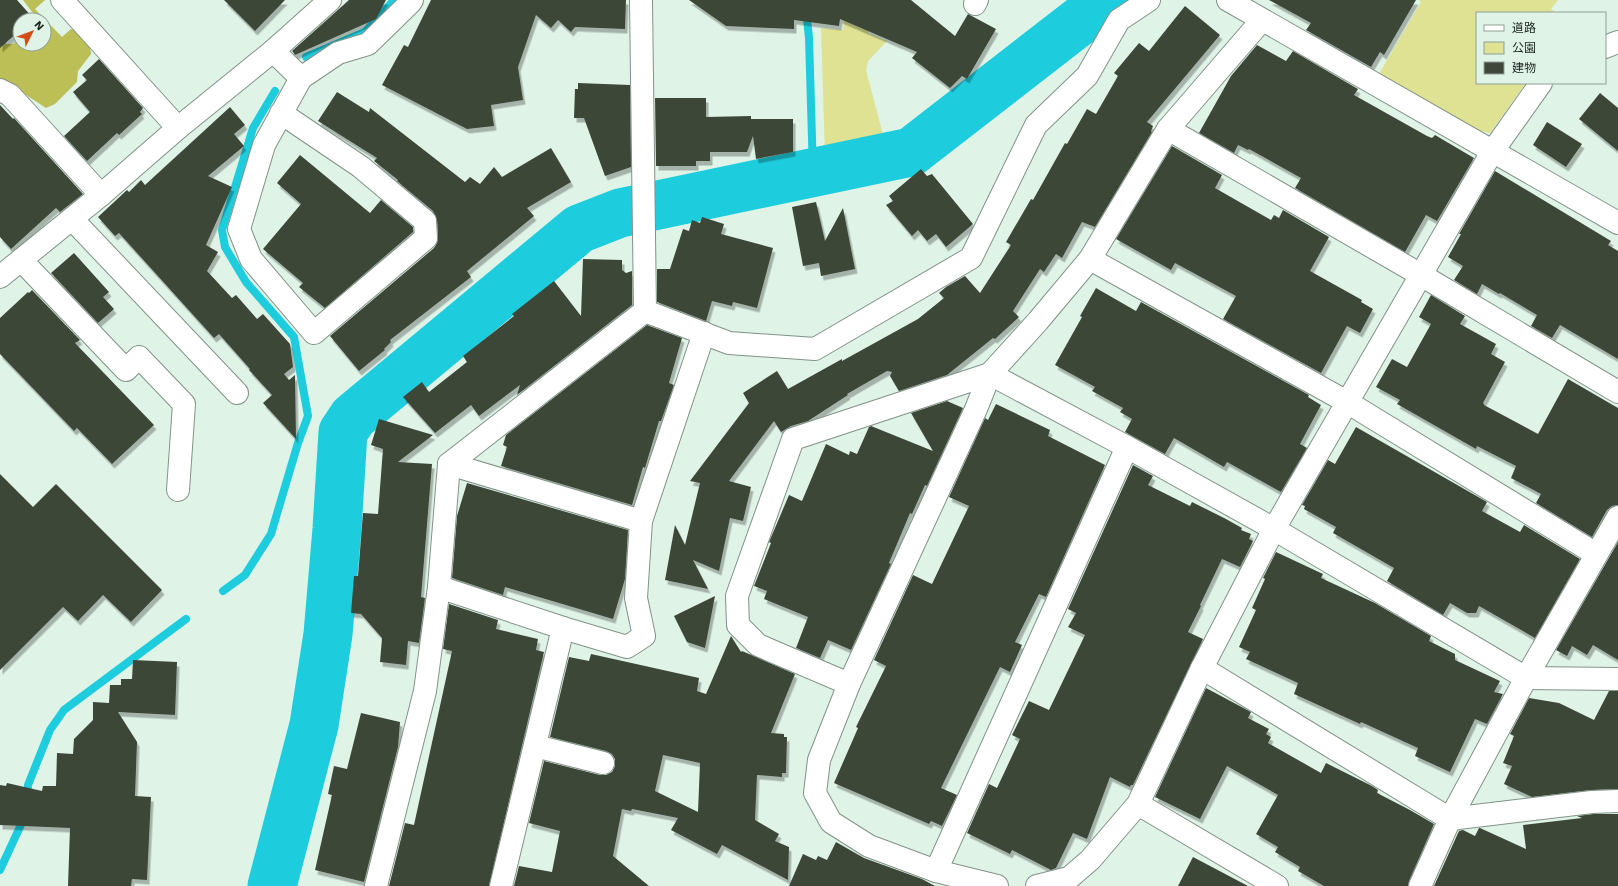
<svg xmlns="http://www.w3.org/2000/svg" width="1618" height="886" viewBox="0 0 1618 886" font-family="'Work Sans','Noto Sans JP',sans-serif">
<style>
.green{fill:#dee292}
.forest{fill:#bcbf55}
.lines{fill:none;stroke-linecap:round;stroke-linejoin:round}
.stream{stroke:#1dcdde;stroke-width:8}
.river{stroke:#1dcdde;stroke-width:49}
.building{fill:#3e4739;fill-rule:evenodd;filter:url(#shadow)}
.minor-casing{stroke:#819387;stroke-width:24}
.minor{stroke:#fff;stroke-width:22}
</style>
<defs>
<filter id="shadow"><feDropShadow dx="2.5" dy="4.5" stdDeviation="0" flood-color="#0004"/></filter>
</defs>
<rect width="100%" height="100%" fill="#dff3e7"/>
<!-- green -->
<g class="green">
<path d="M1419 0H1558L1551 9 1556 13H1477V83H1526L1490 133 1477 130 1379 74 1421 2Z"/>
<path d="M846 4 874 17 868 33 887 41 868 61 866 70 886 146 837 159 825 155 821 28 843 30Z"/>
</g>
<!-- forest -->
<path class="forest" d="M23 0H45L35 9 62 37 71 29 75 30 90 47 91 54 78 71 77 82 55 104 46 108 0 78V37L7 44H13L20 37V44H44V20H36V17Z"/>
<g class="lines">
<!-- stream -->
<g class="stream">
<path d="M805 0 809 38 813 172"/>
<path d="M306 57 365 32 394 0"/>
<path d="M223 591 245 575 271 534 298 443 308 416 294 337 246 282 225 247 222 230 253 128 275 91"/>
<path d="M27 797 28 785 50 730 64 710 186 619"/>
<path d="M0 870 25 816"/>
</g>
<!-- river -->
<path class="river" d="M272 886 314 725 328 634 337 529 343 432 353 417 579 229 620 213 911 152 1107 0"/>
</g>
<!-- building -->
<g class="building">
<path d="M0 0H17L33 18 31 20H20V30L0 48Z"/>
<path d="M224 0H285L255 31Z"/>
<path d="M349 0H386L376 19 295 55 293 52 292 51Z"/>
<path d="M431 0H626L625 29 575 27 571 32 558 20 551 28 536 15 518 67 523 100 491 105 494 126 467 129 382 85 404 45 408 47Z"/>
<path d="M689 0H911L955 36 968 14 996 29 967 79 962 76 950 88 912 58 917 52 840 19 839 26 794 20V29L726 26Z"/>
<path d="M1269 0H1416L1384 55 1380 52 1371 67 1306 30 1311 23Z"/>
<path d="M1185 6 1220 35 1147 122 1153 126 1151 131 1152 132 1095 227 1082 222 1062 258 1056 254 1044 272 1040 269 1013 311 1019 317 995 339 993 338 947 375 899 391 890 376 892 372 887 371 847 394 848 395 808 421 791 426 781 432 774 421 729 481 751 487 743 521 730 518 719 571 693 560 708 589 665 580 675 525 685 545 700 483 690 481 749 403 743 393 777 371 788 389 842 359V361L918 319 944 298 939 293 946 287 965 276 980 293 1011 245 1006 242 1031 199 1033 200 1065 143 1067 144 1087 109 1096 114 1118 76 1114 73 1139 43 1149 51Z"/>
<path d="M1257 45 1286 61 1293 51 1358 89 1354 95 1427 136 1432 138 1435 135 1474 158 1437 221 1426 215 1405 252 1295 188 1301 178 1249 149 1248 150 1238 145 1234 153 1199 133 1231 76Z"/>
<path d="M99 59 143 108 140 112 142 114 119 135 117 133 87 161 64 136 90 112 73 92 87 80 82 75Z"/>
<path d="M578 83 630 85 631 167 605 176 584 118H574L575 89H578Z"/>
<path d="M337 92 369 112 370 108 465 182 470 177 480 184 494 167 502 177 551 148 571 182 527 208 534 216 467 271 471 277 390 340 391 342 384 349 385 350 359 371 330 336 434 248 437 243 438 238 437 220 433 211 397 181 398 180 374 161 377 158 318 121Z"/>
<path d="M1600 93 1618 108V151L1579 119Z"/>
<path d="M655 98H706V117L751 116V119H793V152L756 159 753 136 747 152H710V161H696V166H656Z"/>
<path d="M0 105 13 119 14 118 83 194 60 212 56 208 11 249 0 237Z"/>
<path d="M230 107 245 125 234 134 244 146 208 176 232 187 206 245 218 252 207 271 232 298 236 295 257 319 263 314 290 344 293 367 284 374 289 380 295 375 296 439 263 403 272 395 249 370 250 369 219 334 214 338 119 233 115 236 98 217 127 190 129 192 141 180 145 185Z"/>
<path d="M1547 122 1582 144 1566 167 1533 145Z"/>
<path d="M1172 146 1222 175 1215 188 1271 220 1274 215 1279 218 1283 210 1329 237 1310 271 1362 300 1361 302 1373 309 1360 333 1347 326 1321 373 1223 319 1236 296 1175 263 1171 270 1116 239Z"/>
<path d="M300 155 370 213 381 200 413 227V232L325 308 299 287 303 283 263 249 301 204 277 183Z"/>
<path d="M921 169 927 176 932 174 973 224 946 247 936 234 927 241 918 230 912 236 886 205 893 201 889 196Z"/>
<path d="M1495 171 1611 241 1608 245 1618 251V359L1560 325 1552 338 1531 326 1537 315 1500 293 1499 294 1482 284 1477 294 1454 280 1463 266 1448 257 1461 234H1459Z"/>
<path d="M816 202 825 241 843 208 855 269 821 276 819 263 803 266 792 207Z"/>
<path d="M702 217 724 224 721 234 773 248 757 308 733 302 732 306 712 301 706 321 657 302V269H670L683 229 689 231 692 220 700 223Z"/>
<path d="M74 253 109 292 103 297 114 309 98 323 51 273Z"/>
<path d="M583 259 622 260V270L626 273 632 271V305L517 395 520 385 479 416 471 405 435 433 403 397 422 382 429 392 467 362 463 356 514 316 512 314 554 281 581 316Z"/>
<path d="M1096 288 1136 311 1141 302 1309 395 1308 397 1321 405 1300 444 1307 448 1281 492 1227 462 1224 467 1174 438 1165 454 1125 432 1132 419 1120 412 1123 408 1092 391 1095 387 1055 365 1082 317 1080 316Z"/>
<path d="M32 290 80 340 75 343 154 425 112 464 77 428 74 431 0 354V318L28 292 29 293Z"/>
<path d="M1431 295 1465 316 1460 324 1496 344 1491 354 1505 362 1483 403 1484 404V405L1538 434 1568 379 1618 408V505L1612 506 1607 510 1592 537 1536 503 1541 494 1511 478 1516 466 1477 446 1476 449 1397 404 1400 400 1376 387 1392 359 1407 367 1431 324 1419 317Z"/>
<path d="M647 325 682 338 669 383 674 385 661 421H659L645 468 643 467 632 505 501 466 507 447 503 445 506 435Z"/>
<path d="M947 401 963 408 927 486 925 485 912 514 910 513 889 563 891 564 851 650 828 640 820 658 796 648 808 617 764 599 767 591 754 586 771 543 769 542 775 528 789 495 802 501 826 444 849 455 850 451 857 454 869 427 871 426 933 451 911 413Z"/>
<path d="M996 404 1050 430 1048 436 1105 465 1046 597 1039 594 1015 642 1022 645 1010 672 1000 667 941 788 957 795 942 826 931 821 929 824 834 783 858 728 856 727 886 666 874 660 913 575 932 584 969 506 949 497 985 418 988 420Z"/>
<path d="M379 419 433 435 398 462 432 464 421 597 425 598 419 643 408 641 406 665 380 662 382 638 361 614 351 613 354 576H358L363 513 378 514 383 449 371 445Z"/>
<path d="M1356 427 1487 502 1482 511 1520 532 1524 525 1580 559 1535 638 1479 606 1476 613H1467L1450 603 1443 615 1387 581 1394 568 1333 533 1336 527 1304 509 1305 506 1302 505 1328 460 1335 464Z"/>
<path d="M1133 465 1153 476 1148 485 1190 506 1192 502 1226 519 1242 528 1241 530 1251 534 1249 539 1253 541 1240 567 1222 559 1200 605 1201 606 1188 632 1203 639 1133 785H1131L1130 787 1110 777 1087 839 1073 833 1056 868 1051 870 1012 850 1010 854 967 833 989 784 997 788 1020 739 1012 735 1029 701 1049 710 1085 635 1068 627 1076 613 1068 609Z"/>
<path d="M0 474 33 507 56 484 162 590 131 622 103 595 78 621 63 607 0 670Z"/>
<path d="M467 483 628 530 625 579 613 619 505 587 503 595 452 578 457 516Z"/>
<path d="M1618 542V660L1593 645 1587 655 1572 646 1567 656 1556 650Z"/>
<path d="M1276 552 1323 574 1321 578 1375 603 1431 636 1429 641 1455 654V660L1500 681 1494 692 1503 694 1487 724 1475 719 1450 772 1415 756 1418 748 1361 722 1360 724 1294 694 1298 683 1246 659 1250 652 1239 647 1256 610 1252 608 1265 579 1263 578Z"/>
<path d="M715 596 705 648 687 642 674 616Z"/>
<path d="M449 604 498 620 496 629 538 639 536 650 544 652 489 886H389L405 823 414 825 452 651 443 649Z"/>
<path d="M731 636 741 652 742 651 749 654 795 674 771 733 784 734V737H787L786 773H782V777L757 775 755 820 779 834 775 841 789 847 788 880 722 845 717 854 671 830 678 818 632 809 631 811 622 809 613 856 649 886H514L519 866 552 872 560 831 529 823 544 761 600 775H606L612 772 615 766V759L612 754 606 751 550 737 569 657 589 661 591 654 699 678 697 691 706 694ZM663 755 700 763 698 812 655 791Z"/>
<path d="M133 660 177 662 175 715 118 712 137 742 135 796 151 797 147 880 132 879 131 886H68L70 828 0 825V785L6 786 7 783 42 791 43 786H56L57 753 73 754 74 739 93 720V702L109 703 110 685H121V679H132Z"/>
<path d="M1206 688 1251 712 1248 718 1269 729 1266 734 1271 737 1268 743 1321 773 1326 763 1372 786 1378 790 1377 793 1410 810 1434 824 1409 881 1408 886H1324L1298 871 1300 867 1275 852 1278 847 1256 834 1278 795 1227 766 1200 819 1155 797Z"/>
<path d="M1609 691H1618V789L1591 790 1532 797 1504 784 1512 766 1503 763 1514 736 1510 734 1529 698 1559 703 1594 720Z"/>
<path d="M361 713 400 722 398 747 364 882 315 870 332 795 328 794 334 766 347 769Z"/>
<path d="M1593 814H1618V886H1434L1459 831 1463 830 1475 836 1479 828H1480L1526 849 1523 825 1582 818 1577 816Z"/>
<path d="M836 842 864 858 922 879 935 886H789L803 854 816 860 818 856 827 860Z"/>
<path d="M1193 857 1248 886H1178Z"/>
</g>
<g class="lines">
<!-- minor casing -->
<g class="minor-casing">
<g id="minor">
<path d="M62 0 178 128"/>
<path d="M1228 0 1618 223"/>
<path d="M975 4 977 0"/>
<path d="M1605 47 1618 42"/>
<path d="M273 51 301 78"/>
<path d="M0 90 10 95 101 195"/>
<path d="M281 113 361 167 425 221 426 238 314 333 251 259 239 229 264 145 301 78 338 53 368 44 410 3 412 0"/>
<path d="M1168 129 1421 275 1618 392"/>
<path d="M72 219 237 393"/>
<path d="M1090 259 1347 402 1596 554"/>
<path d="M21 260 126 370 139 357 184 404 178 490"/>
<path d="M0 277 101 195 178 128 273 51 330 0"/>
<path d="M645 311 729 343 815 349 971 258 1036 125 1087 76 1119 20 1149 0"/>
<path d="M449 464 641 521"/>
<path d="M439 587 563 628 627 647 644 636 636 598 641 521 704 333"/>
<path d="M1202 668 1450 819 1592 802 1618 801"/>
<path d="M849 684 758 645 738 625 737 596 793 439 990 374 1127 447 1274 529 1526 678 1618 679"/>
<path d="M535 746 603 763"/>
<path d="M1138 804 1277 886"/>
<path d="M936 871 1127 447"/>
<path d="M376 886 425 691 439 587 449 464 645 311 641 0"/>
<path d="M501 886 563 628"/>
<path d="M997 886 936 871 869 846 831 822 815 793 819 760 849 684 976 409 990 374 1038 321 1090 259 1168 129 1262 20"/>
<path d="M1037 886 1069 878 1090 860 1138 804 1202 668 1274 529 1492 152 1541 83"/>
<path d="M1420 886 1450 819 1526 678 1618 517"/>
</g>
</g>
<!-- minor -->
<use href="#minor" class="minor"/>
</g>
<!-- legend -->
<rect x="1476" y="12" width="130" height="72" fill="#dff3e7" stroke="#91a097"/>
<rect x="1484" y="25" width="20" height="6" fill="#ffffff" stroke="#91a097"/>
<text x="1512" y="32" font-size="12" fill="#1d2420">道路</text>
<rect x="1484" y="42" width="20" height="12" fill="#dee292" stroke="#91a097"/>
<text x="1512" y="52" font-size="12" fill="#1d2420">公園</text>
<rect x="1484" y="62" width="20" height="12" fill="#3e4739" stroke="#91a097"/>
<text x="1512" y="72" font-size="12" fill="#1d2420">建物</text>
<!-- north arrow -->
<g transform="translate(32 32) rotate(48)"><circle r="19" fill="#dff3e7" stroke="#91a097"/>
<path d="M0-3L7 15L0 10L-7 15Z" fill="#d34c17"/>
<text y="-6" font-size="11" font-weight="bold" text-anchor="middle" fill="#1d2420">N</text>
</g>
</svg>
